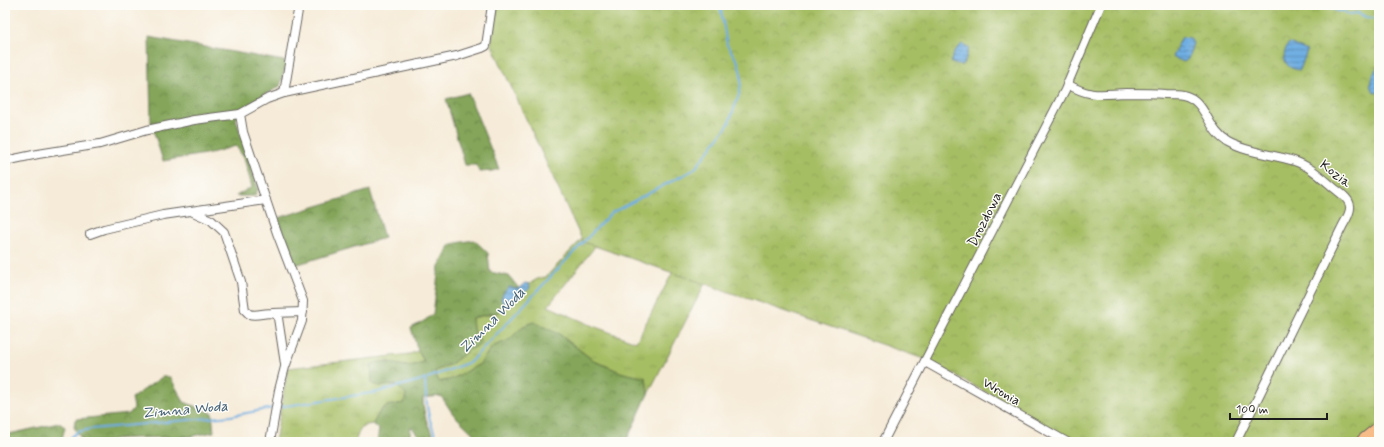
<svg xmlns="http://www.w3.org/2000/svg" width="1384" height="447" viewBox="0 0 1384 447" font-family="Mynerve,sans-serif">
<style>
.grass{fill:url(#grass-tufts);stroke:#616d40}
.forest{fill:url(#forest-crowns);stroke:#50603b}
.park{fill:url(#park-crowns);stroke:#616d40}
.water{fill:url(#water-rules);stroke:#46657f}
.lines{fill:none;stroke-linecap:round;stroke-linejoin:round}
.stream{stroke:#6faee2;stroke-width:2}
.minor-casing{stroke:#68645e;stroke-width:10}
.motorway-casing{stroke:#68645e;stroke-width:16}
.minor{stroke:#fff;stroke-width:8}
.motorway{stroke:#f7bd88;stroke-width:14}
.labels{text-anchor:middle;stroke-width:3;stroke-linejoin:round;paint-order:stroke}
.street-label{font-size:14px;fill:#1c1c1c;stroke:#fdfcf7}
.water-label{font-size:15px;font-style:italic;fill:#415e75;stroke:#fdfcf7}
</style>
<defs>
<pattern id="grass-tufts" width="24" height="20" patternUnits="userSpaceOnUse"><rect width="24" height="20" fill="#a6be64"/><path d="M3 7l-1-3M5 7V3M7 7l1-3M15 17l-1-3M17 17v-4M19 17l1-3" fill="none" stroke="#8ea356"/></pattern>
<pattern id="forest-crowns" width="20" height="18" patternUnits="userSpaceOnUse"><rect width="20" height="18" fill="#84a55a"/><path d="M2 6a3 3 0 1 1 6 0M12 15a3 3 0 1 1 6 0" fill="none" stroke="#6b864a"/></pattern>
<pattern id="park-crowns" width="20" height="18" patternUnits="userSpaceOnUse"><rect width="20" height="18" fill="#a6be64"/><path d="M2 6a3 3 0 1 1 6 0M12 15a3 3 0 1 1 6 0" fill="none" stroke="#8ea356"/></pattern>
<pattern id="water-rules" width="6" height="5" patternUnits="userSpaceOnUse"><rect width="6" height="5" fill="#6faee2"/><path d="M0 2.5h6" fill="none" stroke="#5a8db6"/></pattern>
</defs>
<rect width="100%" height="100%" fill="#fdfcf7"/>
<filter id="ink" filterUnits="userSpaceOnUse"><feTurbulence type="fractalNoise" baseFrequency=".025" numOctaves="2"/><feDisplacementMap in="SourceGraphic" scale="8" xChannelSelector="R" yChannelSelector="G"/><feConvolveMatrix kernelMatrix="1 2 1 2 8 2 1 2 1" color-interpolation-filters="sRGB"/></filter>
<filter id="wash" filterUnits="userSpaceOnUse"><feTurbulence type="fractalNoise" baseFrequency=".012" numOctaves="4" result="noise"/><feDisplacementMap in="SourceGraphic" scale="16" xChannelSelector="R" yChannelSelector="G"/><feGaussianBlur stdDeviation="0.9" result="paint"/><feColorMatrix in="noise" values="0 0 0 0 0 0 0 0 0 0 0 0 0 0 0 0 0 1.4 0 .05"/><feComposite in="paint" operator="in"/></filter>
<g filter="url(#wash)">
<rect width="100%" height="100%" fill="#f6ebd8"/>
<!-- grass -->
<g class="grass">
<path d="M611 208 616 220 548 306 593 326 636 342 686 247 711 272 648 394 646 378 623 373 594 361 559 334 523 326 509 340 492 347 480 364 452 379 438 382 435 371 451 364 469 350 480 344V341L473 330 472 318C480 316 497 314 502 310 514 301 530 277 546 277Z"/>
<path d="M418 351 424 361 412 366 398 365 387 361 372 365V371L381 386 396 385 406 395 404 403C383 407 383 404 373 424L366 425 360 429 355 442H275L288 368 410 354Z"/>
</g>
<!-- forest -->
<g class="forest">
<path d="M149 37 284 61 286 65 280 86 242 109 236 119 258 189 255 196H236L252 187 244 158 236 146 211 153 163 161 151 123Z"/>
<path d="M468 93 499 169 492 171 480 172 476 165H465L446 99Z"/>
<path d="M370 190 384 238 292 266 278 218Z"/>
<path d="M474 240 488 253 490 272 509 276 521 291 501 311 472 318 473 330 480 341 481 344 469 350 451 364 435 371 438 382 452 379 480 364 492 347 509 340 523 326 534 322 559 334 594 361 623 373 646 378 648 394 626 442H482L453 414 441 396 423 398C423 414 428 428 437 442H423L411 426 409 442H377L379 429 373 424C383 404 383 407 404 403L406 395 396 385 381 386 372 384 371 365C385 356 398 368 412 366 416 365 420 363 424 361L418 351 411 328 424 321 433 314 439 267 451 244Z"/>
<path d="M162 377H170L184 402 212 413 214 432 187 437 135 438 114 439 106 442H86L81 439 74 427 75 420 77 419 129 414 134 408 132 398Z"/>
<path d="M59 423 65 427 62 439 59 442H5V433L9 434Z"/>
</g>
<!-- park -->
<path class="park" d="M498 5H1379V442H1074L930 361 583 242 491 43Z"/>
<!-- water -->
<g class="water">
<path d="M1182 37 1190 38 1193 43 1188 59 1184 62 1172 57Z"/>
<path d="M1289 43 1307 51 1300 70C1284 69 1280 56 1289 43Z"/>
<path d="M962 44 966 46 969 48 965 61 961 66 952 63 951 60 956 50Z"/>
<path d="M1379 65V93C1363 91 1373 72 1379 65Z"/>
<path d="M525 283 529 284 530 288 528 290 506 304 503 303 501 299C503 293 505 291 509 287L518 289Z"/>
</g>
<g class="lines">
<!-- stream -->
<g class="stream">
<path d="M1323 5 1332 8 1337 11H1343L1350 15 1358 13 1366 17 1379 19"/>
<path d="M425 379C426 403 427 420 439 442"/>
<path d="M278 407 378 392 425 379 470 362 611 213 693 170 697 166 728 125 739 95 741 83V74L738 62 727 45 720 5"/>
<path d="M66 442 77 432 91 429 231 416 273 408"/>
</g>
</g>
</g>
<g filter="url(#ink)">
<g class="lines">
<!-- minor casing -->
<g class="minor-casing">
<g id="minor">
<path d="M1067 84C1092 98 1100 94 1126 93 1139 93 1152 93 1165 94 1171 94 1178 94 1183 95 1207 100 1207 131 1228 142 1248 153 1272 154 1294 161 1310 166 1322 178 1334 188 1340 193 1349 198 1350 206 1351 212 1346 220 1343 225L1236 442"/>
<path d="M284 93 299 5"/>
<path d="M5 161 38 154 100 144 147 130 194 120 240 114"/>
<path d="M193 212 211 220 224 232 241 282 245 310 249 314C259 317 267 310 277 315L278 318 285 364"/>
<path d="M90 234 104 229 163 215 266 200"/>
<path d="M273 313 303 312"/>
<path d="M925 362 1067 442"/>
<path d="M270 442 279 390 285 367 302 321 303 301 277 233 243 132 240 114 267 99 284 93 457 56 482 48 486 46 492 5"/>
<path d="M883 442 1065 90 1101 5"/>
</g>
</g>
<!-- motorway casing -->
<g class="motorway-casing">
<path id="motorway" d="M1363 442 1379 429"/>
</g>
<!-- minor -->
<use href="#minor" class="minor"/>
<!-- motorway -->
<use href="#motorway" class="motorway"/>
</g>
</g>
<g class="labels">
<!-- street labels -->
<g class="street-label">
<text transform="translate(1336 173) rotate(38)" y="5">Kozia</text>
<text transform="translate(984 219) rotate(-63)" y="5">Drozdowa</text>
<text transform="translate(1002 391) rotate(30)" y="5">Wronia</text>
</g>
<!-- water labels -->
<g class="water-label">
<text transform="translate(492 320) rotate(-45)" y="5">Zimna Woda</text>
<text transform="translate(185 409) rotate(-5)" y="5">Zimna Woda</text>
</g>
</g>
<!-- margin -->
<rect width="1384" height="447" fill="none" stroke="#fdfcf7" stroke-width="20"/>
<!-- scale -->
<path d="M1230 413v6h97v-6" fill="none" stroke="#1c1c1c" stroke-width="2"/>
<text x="1236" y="413" font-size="12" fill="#1c1c1c" stroke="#fdfcf7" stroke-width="3" paint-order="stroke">100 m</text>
</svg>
